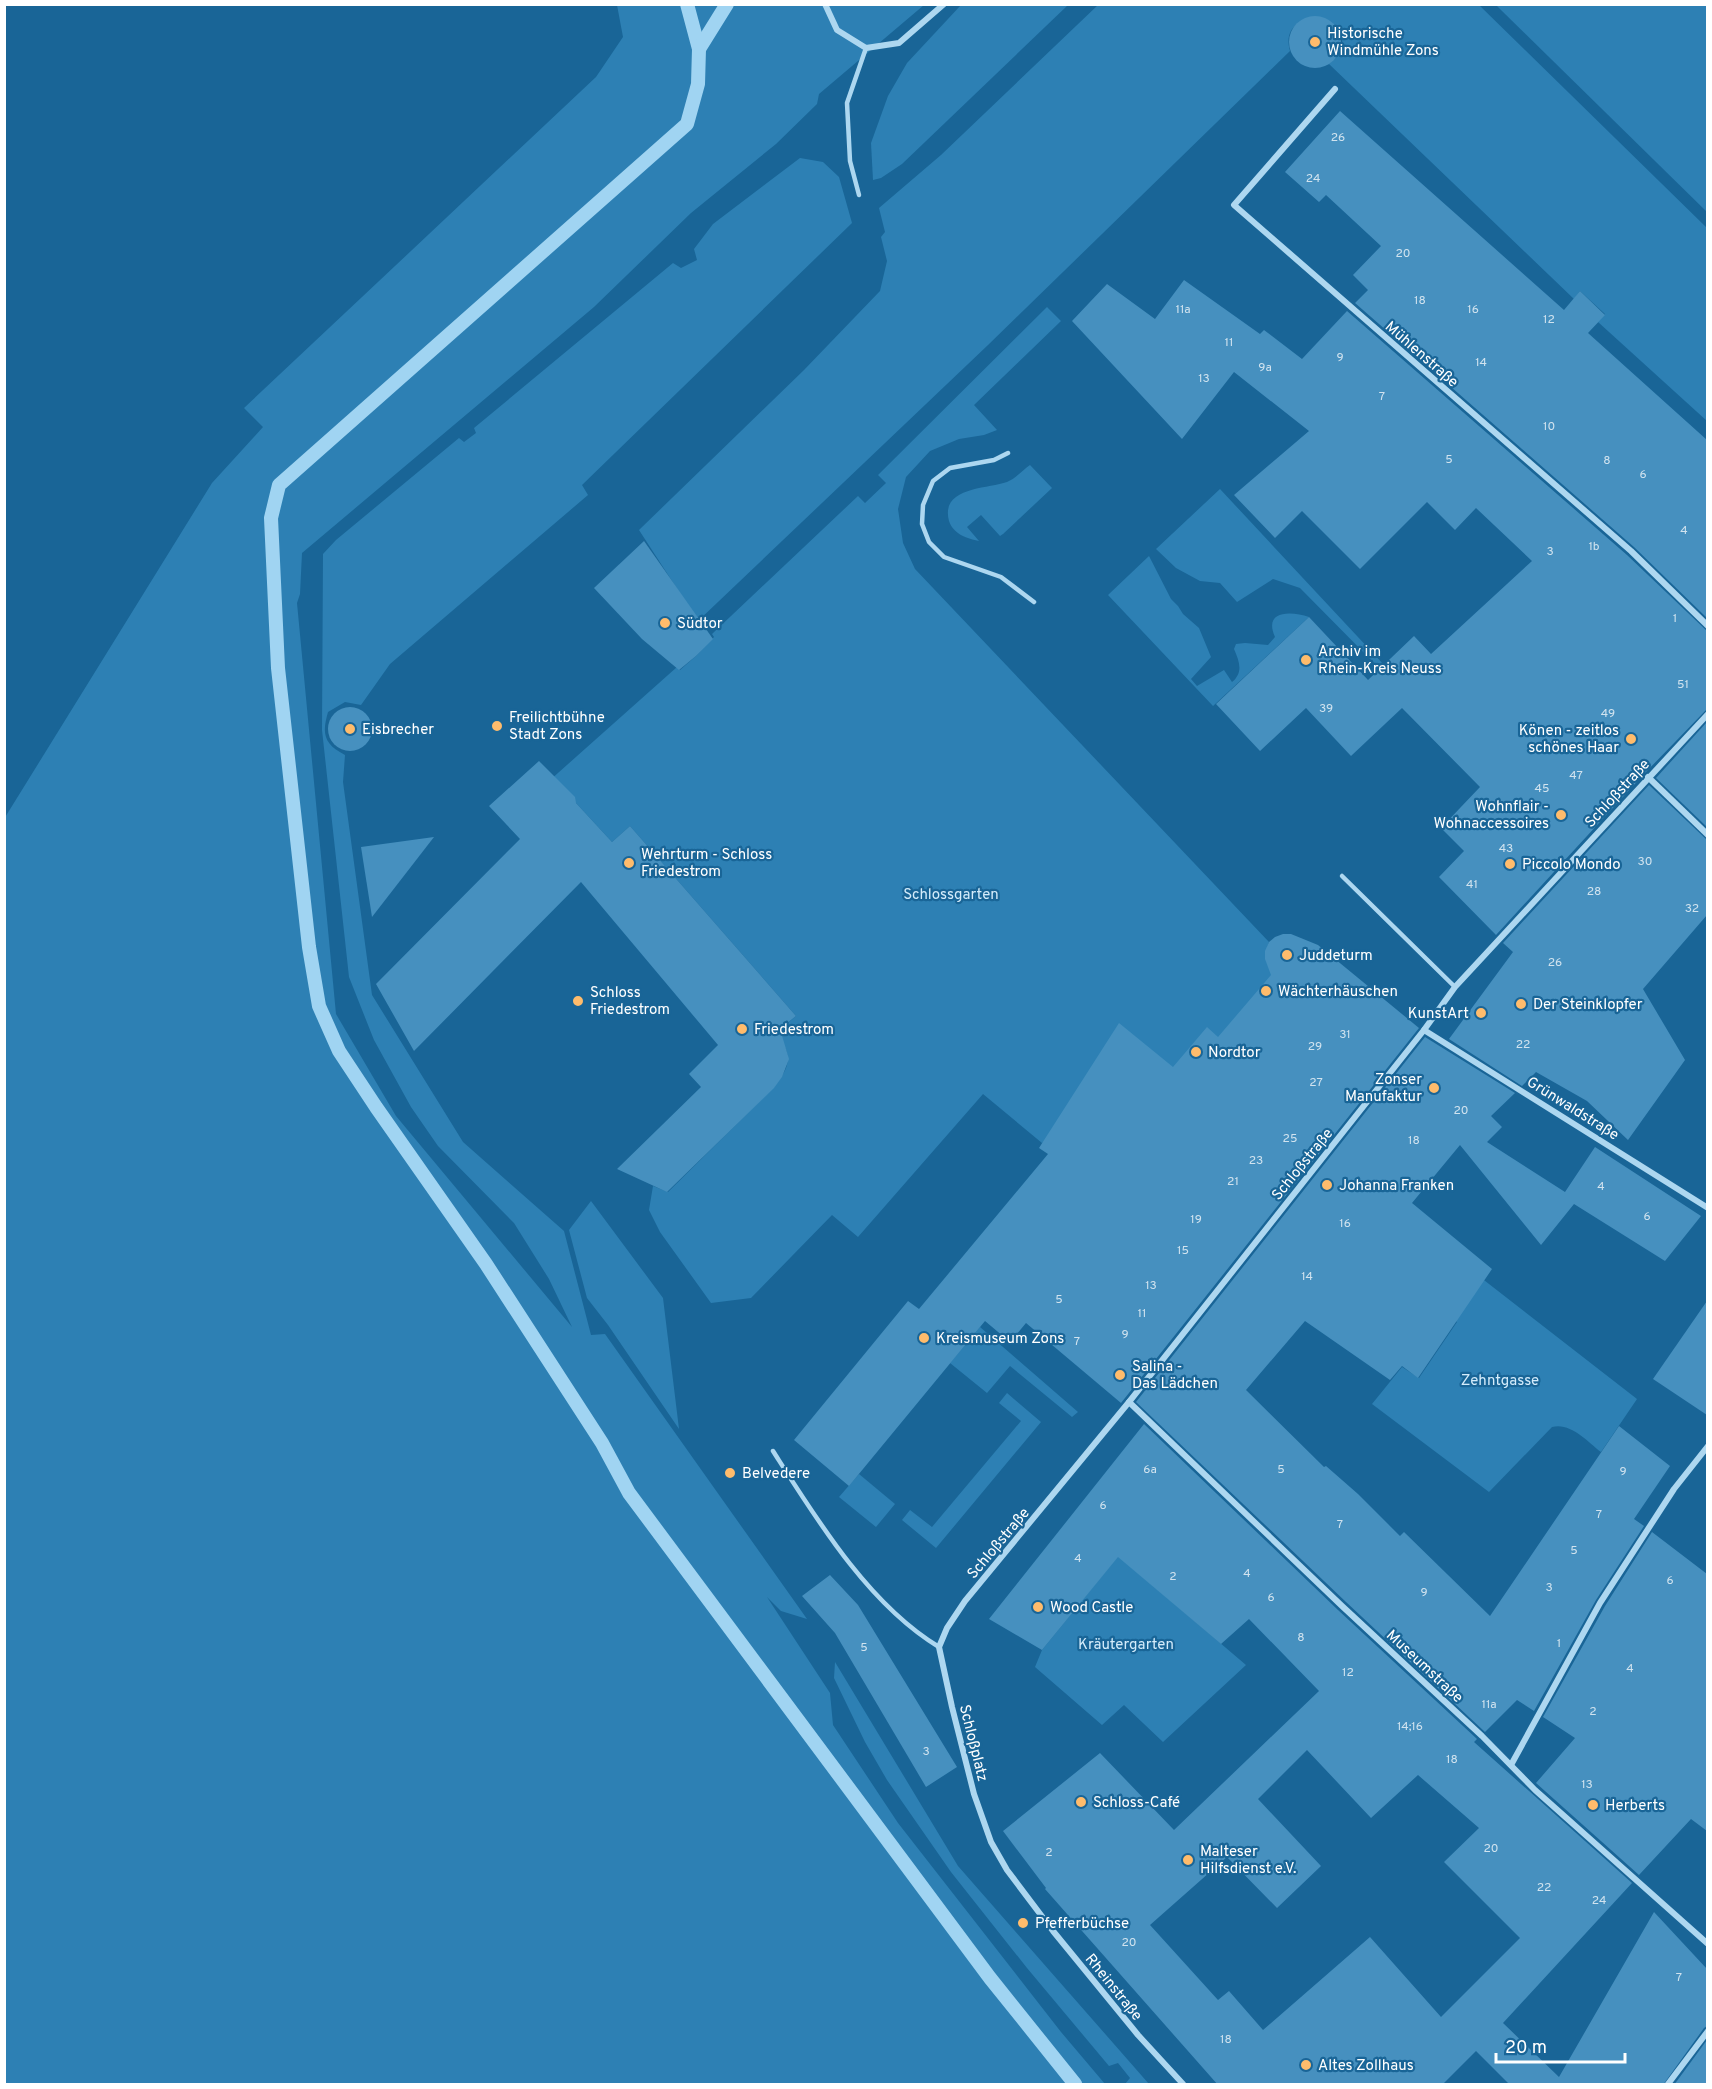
<svg xmlns="http://www.w3.org/2000/svg" width="1712" height="2089" viewBox="0 0 1712 2089" font-family="Overpass,sans-serif">
<style>
.green{fill:#2d80b4}
.lines{fill:none;stroke-linecap:round;stroke-linejoin:round}
.stream{stroke:#a0d4f2;stroke-width:14}
.building{fill:#4690bf;fill-rule:evenodd}
.lane{stroke:#add7f0;stroke-width:4.5}
.street{stroke:#add7f0;stroke-width:6}
.poi-dot{fill:#ffbc6c;stroke:#196597;stroke-width:2}
.labels{text-anchor:middle;stroke-width:4.5;stroke-linejoin:round;paint-order:stroke}
.number-label{font-size:12px;fill:#d1e3ef}
.poi-label{font-size:15px;fill:#fff;stroke:#196597;text-anchor:start}
.street-label{font-size:15px;fill:#fff;stroke:#196597}
.park-label{font-size:15px;fill:#d4ecfb;stroke:#196597}
</style>
<rect width="100%" height="100%" fill="#196597"/>
<!-- green -->
<g class="green">
<path d="M617 5H924L819 94 817 104 776 144 691 213 594 307 302 553 300 594 297 603 336 1014 396 1116 572 1327 549 1279 514 1223 438 1146 411 1107 374 1040 349 977 322 730 323 554 336 540 459 438 464 442 476 433 474 428 673 263 681 268 697 260 694 249 713 224 800 158 823 162 839 177 852 223 582 485 588 495 390 664 361 705 345 702 328 712C322 733 323 744 345 755L343 782 372 995 463 1142 564 1231 591 1335 605 1334 807 1619 781 1611 767 1597 830 1693 833 1725 898 1823 1061 2032 1105 2084H5L4 819 212 483 263 427 244 408 596 77 623 37Z"/>
<path d="M961 5H1068L902 164 881 178 873 180 871 143 888 96 907 63Z"/>
<path d="M1098 5H1479L1707 228V421L1598 322 1605 314 1580 291 1574 299 1329 64C1378 15 1275 0 1290 51L988 345 698 621 639 530 804 370 880 291 887 261 881 237 885 232 879 208 941 155Z"/>
<path d="M1496 5H1707V212L1501 10Z"/>
<path d="M1047 307 1061 321 974 405 997 430 984 435 959 439 930 451 906 477 898 509 903 543 915 569 1269 942C1264 955 1264 963 1274 973L1190 1081 1042 1143 983 1094 858 1237 832 1215 751 1298 711 1303 660 1232 649 1210 653 1186 668 1192 774 1087C791 1065 793 1056 776 1033L796 1016 630 826 612 842 576 803 549 781 677 667 680 670 696 656 714 637 712 634 858 496 865 503 886 483 878 475Z"/>
<path d="M1030 465 1052 488 1003 534 1000 536 981 515 967 527 979 541C968 539 953 534 949 521 940 487 987 489 1007 482 1016 478 1023 470 1030 465Z"/>
<path d="M1220 489 1385 666 1381 670 1300 588 1273 579 1237 602 1220 583 1200 581 1176 568 1156 549Z"/>
<path d="M1149 556 1171 599 1178 606 1183 614 1199 628 1211 657 1191 679 1197 686 1224 670 1232 682C1244 672 1239 661 1234 649L1236 644 1245 643 1268 645 1275 637C1263 610 1291 611 1309 617L1213 706 1108 595Z"/>
<path d="M591 1201 663 1298 679 1429 608 1325 587 1298 569 1230Z"/>
<path d="M1480 1277 1637 1399 1601 1452C1587 1441 1570 1422 1552 1427L1489 1492 1372 1404 1402 1367 1419 1378 1457 1322 1451 1317Z"/>
<path d="M980 1327 1078 1412 1072 1417 1010 1366 987 1393 950 1363Z"/>
<path d="M1007 1393 1041 1422 936 1548 902 1520 910 1510 932 1527 1021 1421 999 1403Z"/>
<path d="M859 1474 895 1504 876 1527 839 1497Z"/>
<path d="M1118 1556 1246 1665 1163 1742 1124 1705 1102 1725 1035 1667 1042 1650Z"/>
<path d="M835 1662 958 1866 1149 2084H1125L1130 2078 1118 2063 1109 2066 1027 1968 951 1872 887 1780 865 1742 834 1678Z"/>
</g>
<g class="lines">
<!-- stream -->
<g class="stream">
<path d="M687 4 699 49"/>
<path d="M727 4 699 49 698 84 687 124 279 485 271 518 278 668 309 947 319 1006 339 1051 376 1107 486 1264 602 1443 629 1493 990 1978 1075 2084"/>
</g>
</g>
<!-- building -->
<g class="building">
<circle cx="1315" cy="42" r="26"/>
<path d="M1340 111 1564 310 1580 291 1605 315 1588 333 1707 440V618L1634 547 1355 303 1368 290 1353 275 1381 246 1326 195 1319 202 1285 172Z"/>
<path d="M1184 280 1260 334 1264 330 1302 359 1347 311 1627 555 1707 631V709L1644 774 1496 935 1439 877 1464 851 1441 828 1480 787 1402 708 1351 756 1306 708 1260 751 1216 704 1309 617 1368 680 1414 636 1431 654 1532 561 1476 508 1455 530 1427 502 1360 569 1302 511 1275 538 1234 495 1309 431 1234 372 1182 439 1072 321 1107 284 1155 319Z"/>
<path d="M644 541 713 639 696 656 679 670 642 639 594 588Z"/>
<circle cx="350" cy="729" r="22"/>
<path d="M1707 722V827L1656 778Z"/>
<path d="M539 761 575 797 576 803 612 842 630 826 796 1016 780 1029 789 1059 782 1077 774 1088 667 1192 617 1169 701 1087 689 1074 718 1045 581 882 414 1051 376 984 520 839 489 806Z"/>
<path d="M1649 785 1707 840V915L1643 989 1685 1060 1628 1140 1587 1101 1536 1072 1522 1086 1449 1039 1513 952 1503 943Z"/>
<path d="M434 837 372 917 361 847Z"/>
<path d="M1283 934H1291L1318 945 1419 1028 1121 1403 1026 1323 1010 1342 985 1321 849 1486 794 1440 908 1301 919 1309 1048 1154 1039 1148 1119 1023 1173 1067 1207 1027 1218 1037 1271 975 1265 959V951L1269 942 1275 937Z"/>
<path d="M1425 1037 1515 1093 1491 1116 1502 1127 1487 1142 1565 1192 1595 1147 1701 1216 1665 1261 1574 1204 1541 1245 1460 1145 1412 1203 1492 1269 1418 1378 1402 1366 1390 1380 1305 1321 1246 1390 1324 1467 1326 1466 1358 1494 1400 1536 1404 1532 1490 1616 1619 1426 1670 1466 1634 1519 1644 1526 1596 1600 1534 1711 1517 1700 1485 1732 1346 1602 1136 1402Z"/>
<path d="M1707 1301V1415L1653 1379Z"/>
<path d="M1144 1424 1338 1610 1477 1739 1474 1742 1632 1883 1503 2023 1559 2077 1654 1912 1707 1969V2026L1704 2028 1663 2085H1510L1476 2051 1442 2085H1218L1045 1889 1046 1888 1003 1831 1100 1753 1174 1830 1319 1691 1249 1619 1221 1644 1118 1557 1042 1650 989 1619ZM1307 1750 1371 1818 1418 1775 1479 1828 1444 1862 1520 1938 1441 2017 1370 1937 1263 2030 1229 1991 1218 2000 1150 1925 1227 1857 1277 1908 1321 1866 1258 1799Z"/>
<path d="M1652 1532 1707 1574V1831L1691 1819 1639 1875 1536 1783 1575 1738 1543 1717 1605 1606Z"/>
<path d="M830 1575 858 1605 957 1767 926 1787 835 1633 802 1596Z"/>
<path d="M1707 2040V2085H1674Z"/>
</g>
<g class="lines">
<!-- lane -->
<g class="lane">
<path d="M859 195 850 161 847 103 866 48"/>
<path d="M1008 453 994 460 950 468 933 481 923 505 922 524 929 542 944 557 1001 577 1034 602"/>
<path d="M1342 876 1455 987"/>
<path d="M773 1451C817 1520 869 1605 939 1647"/>
</g>
<!-- street -->
<g class="street">
<path d="M825 4 837 30 866 48 899 43 944 4"/>
<path d="M1335 89 1234 205 1631 551 1708 626"/>
<path d="M1648 777 1708 835"/>
<path d="M1424 1030 1708 1208"/>
<path d="M1129 1402 1342 1606 1482 1736 1535 1790 1708 1944"/>
<path d="M1511 1765 1600 1603 1674 1489 1708 1446"/>
<path d="M1183 2084 1138 2035 1053 1931 1007 1870 991 1842 974 1794 952 1707 939 1647 947 1628 965 1601 1129 1402 1424 1030 1455 987 1708 714"/>
<path d="M1668 2084 1708 2031"/>
</g>
</g>
<!-- markers -->
<g class="poi-dot">
<circle cx="1315" cy="42" r="6"/>
<circle cx="665" cy="623" r="6"/>
<circle cx="1306" cy="660" r="6"/>
<circle cx="497" cy="726" r="6"/>
<circle cx="350" cy="729" r="6"/>
<circle cx="1631" cy="739" r="6"/>
<circle cx="1561" cy="815" r="6"/>
<circle cx="629" cy="863" r="6"/>
<circle cx="1510" cy="864" r="6"/>
<circle cx="1287" cy="955" r="6"/>
<circle cx="1266" cy="991" r="6"/>
<circle cx="578" cy="1001" r="6"/>
<circle cx="1521" cy="1004" r="6"/>
<circle cx="1481" cy="1013" r="6"/>
<circle cx="742" cy="1029" r="6"/>
<circle cx="1196" cy="1052" r="6"/>
<circle cx="1434" cy="1088" r="6"/>
<circle cx="1327" cy="1185" r="6"/>
<circle cx="924" cy="1338" r="6"/>
<circle cx="1120" cy="1375" r="6"/>
<circle cx="730" cy="1473" r="6"/>
<circle cx="1038" cy="1607" r="6"/>
<circle cx="1081" cy="1802" r="6"/>
<circle cx="1593" cy="1805" r="6"/>
<circle cx="1188" cy="1860" r="6"/>
<circle cx="1023" cy="1923" r="6"/>
<circle cx="1306" cy="2065" r="6"/>
</g>
<g class="labels">
<!-- number labels -->
<g class="number-label">
<text x="1338" y="141">26</text>
<text x="1313" y="182">24</text>
<text x="1403" y="257">20</text>
<text x="1420" y="304">18</text>
<text x="1183" y="313">11a</text>
<text x="1473" y="313">16</text>
<text x="1549" y="323">12</text>
<text x="1229" y="346">11</text>
<text x="1340" y="361">9</text>
<text x="1481" y="366">14</text>
<text x="1265" y="371">9a</text>
<text x="1204" y="382">13</text>
<text x="1382" y="400">7</text>
<text x="1549" y="430">10</text>
<text x="1449" y="463">5</text>
<text x="1607" y="464">8</text>
<text x="1643" y="478">6</text>
<text x="1684" y="534">4</text>
<text x="1594" y="550">1b</text>
<text x="1550" y="555">3</text>
<text x="1675" y="622">1</text>
<text x="1683" y="688">51</text>
<text x="1326" y="712">39</text>
<text x="1608" y="717">49</text>
<text x="1576" y="779">47</text>
<text x="1542" y="792">45</text>
<text x="1506" y="852">43</text>
<text x="1645" y="865">30</text>
<text x="1472" y="888">41</text>
<text x="1594" y="895">28</text>
<text x="1692" y="912">32</text>
<text x="1555" y="966">26</text>
<text x="1345" y="1038">31</text>
<text x="1523" y="1048">22</text>
<text x="1315" y="1050">29</text>
<text x="1316" y="1086">27</text>
<text x="1461" y="1114">20</text>
<text x="1290" y="1142">25</text>
<text x="1414" y="1144">18</text>
<text x="1256" y="1164">23</text>
<text x="1233" y="1185">21</text>
<text x="1601" y="1190">4</text>
<text x="1647" y="1220">6</text>
<text x="1196" y="1223">19</text>
<text x="1345" y="1227">16</text>
<text x="1183" y="1254">15</text>
<text x="1307" y="1280">14</text>
<text x="1151" y="1289">13</text>
<text x="1059" y="1303">5</text>
<text x="1142" y="1317">11</text>
<text x="1125" y="1338">9</text>
<text x="1077" y="1345">7</text>
<text x="1150" y="1473">6a</text>
<text x="1281" y="1473">5</text>
<text x="1623" y="1475">9</text>
<text x="1103" y="1509">6</text>
<text x="1599" y="1518">7</text>
<text x="1340" y="1528">7</text>
<text x="1574" y="1554">5</text>
<text x="1078" y="1562">4</text>
<text x="1247" y="1577">4</text>
<text x="1173" y="1580">2</text>
<text x="1670" y="1584">6</text>
<text x="1549" y="1591">3</text>
<text x="1424" y="1596">9</text>
<text x="1271" y="1601">6</text>
<text x="1301" y="1641">8</text>
<text x="1559" y="1647">1</text>
<text x="864" y="1651">5</text>
<text x="1630" y="1672">4</text>
<text x="1348" y="1676">12</text>
<text x="1489" y="1708">11a</text>
<text x="1593" y="1715">2</text>
<text x="1410" y="1730">14;16</text>
<text x="926" y="1755">3</text>
<text x="1452" y="1763">18</text>
<text x="1587" y="1788">13</text>
<text x="1491" y="1852">20</text>
<text x="1049" y="1856">2</text>
<text x="1544" y="1891">22</text>
<text x="1599" y="1904">24</text>
<text x="1129" y="1946">20</text>
<text x="1679" y="1981">7</text>
<text x="1226" y="2043">18</text>
</g>
<!-- poi labels -->
<g class="poi-label">
<text x="1327" y="38">Historische<tspan x="1327" dy="17">Windmühle Zons</tspan></text>
<text x="677" y="628">Südtor</text>
<text x="1318" y="656">Archiv im<tspan x="1318" dy="17">Rhein-Kreis Neuss</tspan></text>
<text x="509" y="722">Freilichtbühne<tspan x="509" dy="17">Stadt Zons</tspan></text>
<text x="362" y="734">Eisbrecher</text>
<text x="1619" y="735" text-anchor="end">Könen - zeitlos<tspan x="1619" dy="17">schönes Haar</tspan></text>
<text x="1549" y="811" text-anchor="end">Wohnflair -<tspan x="1549" dy="17">Wohnaccessoires</tspan></text>
<text x="641" y="859">Wehrturm - Schloss<tspan x="641" dy="17">Friedestrom</tspan></text>
<text x="1522" y="869">Piccolo Mondo</text>
<text x="1299" y="960">Juddeturm</text>
<text x="1278" y="996">Wächterhäuschen</text>
<text x="590" y="997">Schloss<tspan x="590" dy="17">Friedestrom</tspan></text>
<text x="1533" y="1009">Der Steinklopfer</text>
<text x="1469" y="1018" text-anchor="end">KunstArt</text>
<text x="754" y="1034">Friedestrom</text>
<text x="1208" y="1057">Nordtor</text>
<text x="1422" y="1084" text-anchor="end">Zonser<tspan x="1422" dy="17">Manufaktur</tspan></text>
<text x="1339" y="1190">Johanna Franken</text>
<text x="936" y="1343">Kreismuseum Zons</text>
<text x="1132" y="1371">Salina -<tspan x="1132" dy="17">Das Lädchen</tspan></text>
<text x="742" y="1478">Belvedere</text>
<text x="1050" y="1612">Wood Castle</text>
<text x="1093" y="1807">Schloss-Café</text>
<text x="1605" y="1810">Herberts</text>
<text x="1200" y="1856">Malteser<tspan x="1200" dy="17">Hilfsdienst e.V.</tspan></text>
<text x="1035" y="1928">Pfefferbüchse</text>
<text x="1318" y="2070">Altes Zollhaus</text>
</g>
<!-- street labels -->
<g class="street-label">
<text transform="translate(1422 354) rotate(41)" y="5">Mühlenstraße</text>
<text transform="translate(1617 793) rotate(-47)" y="5">Schloßstraße</text>
<text transform="translate(1573 1108) rotate(32)" y="5">Grünwaldstraße</text>
<text transform="translate(1302 1164) rotate(-51)" y="5">Schloßstraße</text>
<text transform="translate(998 1543) rotate(-50)" y="5">Schloßstraße</text>
<text transform="translate(1425 1666) rotate(43)" y="5">Museumstraße</text>
<text transform="translate(974 1743) rotate(76)" y="5">Schloßplatz</text>
<text transform="translate(1114 1987) rotate(51)" y="5">Rheinstraße</text>
</g>
<!-- park labels -->
<g class="park-label">
<text x="951" y="899">Schlossgarten</text>
<text x="1500" y="1385">Zehntgasse</text>
<text x="1126" y="1649">Kräutergarten</text>
</g>
</g>
<!-- border -->
<rect width="1712" height="2089" fill="none" stroke="#ffffff" stroke-width="12"/>
<!-- scale -->
<path d="M1496 2053v9h129v-9" fill="none" stroke="#ffffff" stroke-width="3"/>
<text x="1505" y="2053" font-size="18" fill="#ffffff" stroke="#196597" stroke-width="4.5" paint-order="stroke">20 m</text>
</svg>
